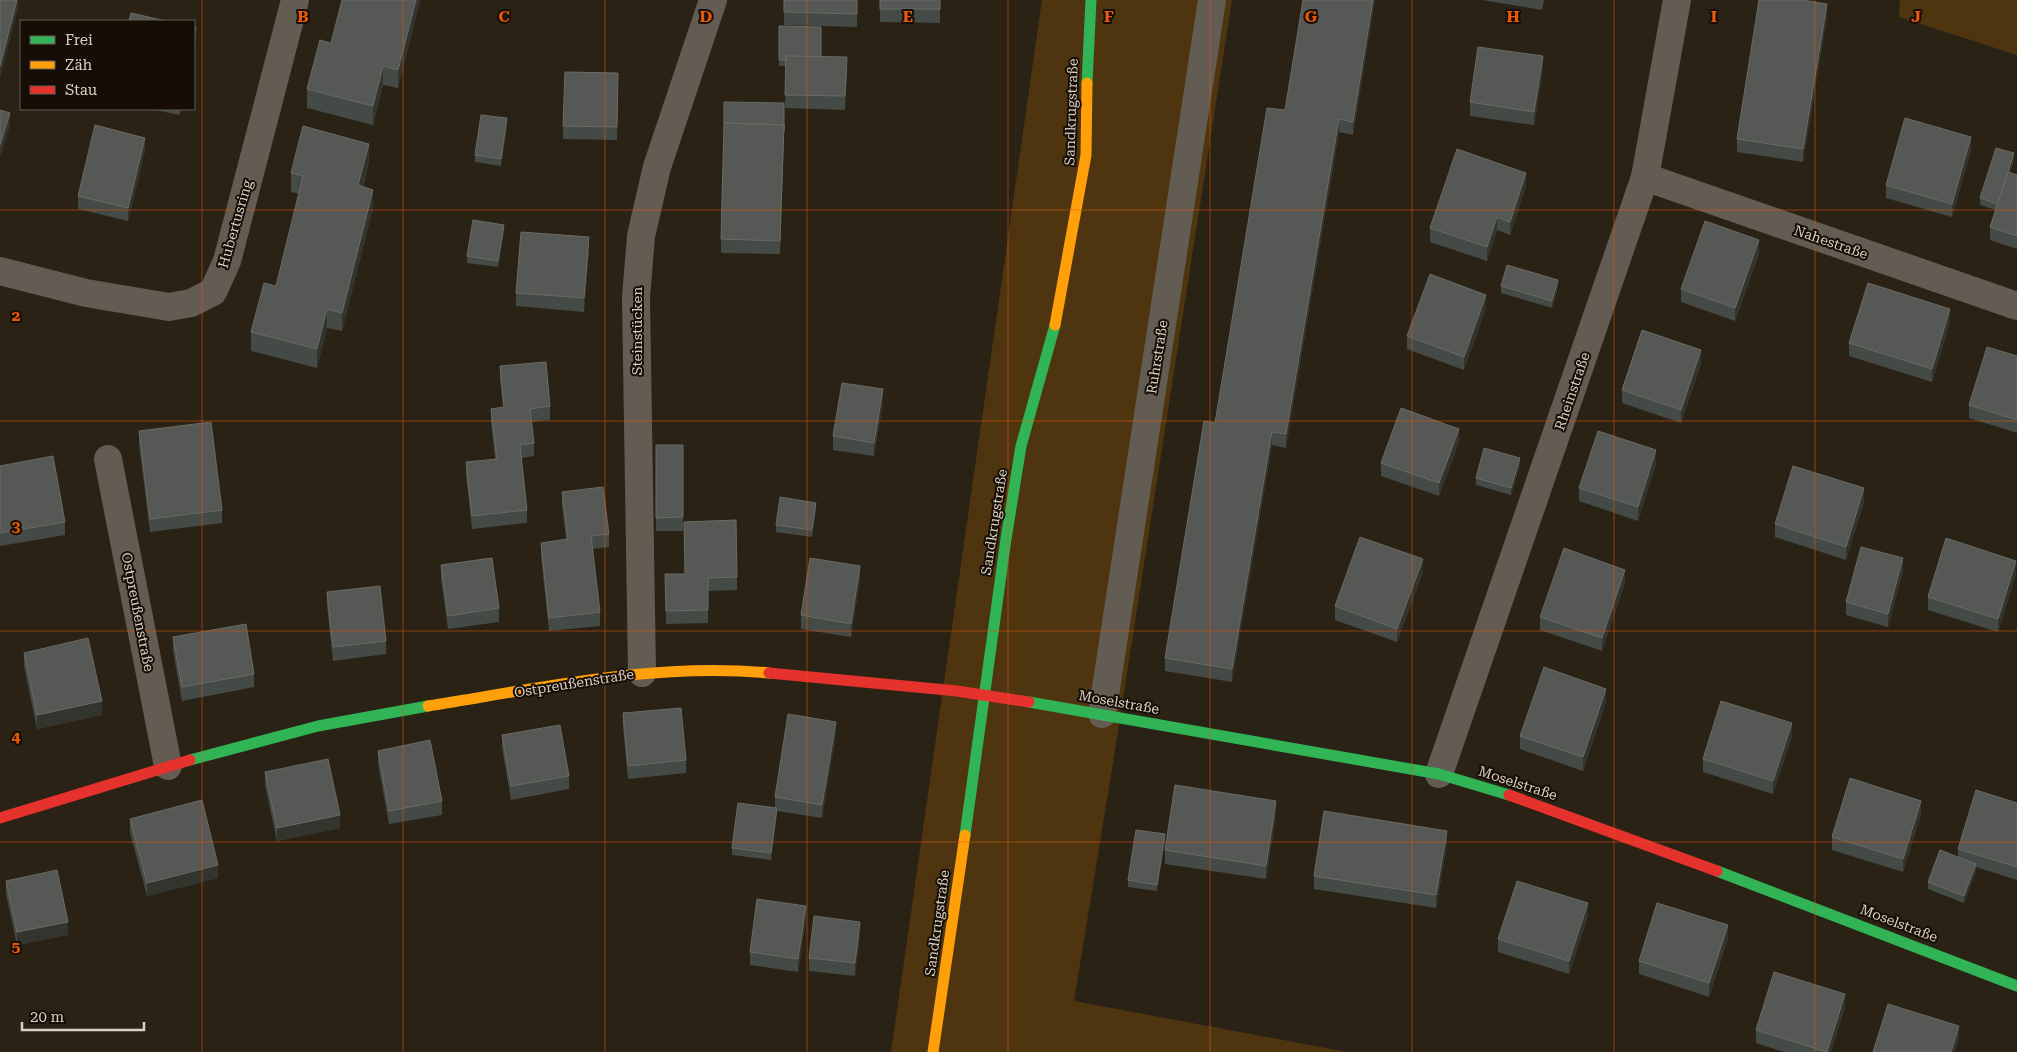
<svg xmlns="http://www.w3.org/2000/svg" width="2017" height="1052" viewBox="0 0 2017 1052" font-family="'Roboto Serif',serif">
<style>
.green{fill:#4e3510}
.lines{fill:none;stroke-linecap:round;stroke-linejoin:round}
.street{stroke:#635c52;stroke-width:28}
.fast{stroke:#30b455;stroke-width:11}
.slow{stroke:#ff9f0a;stroke-width:11}
.jam{stroke:#e5322d;stroke-width:11}
.wall{fill:#444a46}
.shaded-wall{fill:#33342d}
.building{fill:#555854;stroke:#6a6b65}
.grid{fill:none;stroke:#e8590c;stroke-width:1;stroke-opacity:0.55}
.labels{text-anchor:middle;stroke-width:4;stroke-linejoin:round;paint-order:stroke}
.street-label{font-size:14px;fill:#dbcfc2;stroke:#160e06}
.grid-label{font-size:16px;text-anchor:middle;font-weight:bold;fill:#e8590c;stroke:#160e06;stroke-width:4;stroke-linejoin:round;paint-order:stroke}
</style>
<rect width="100%" height="100%" fill="#2b2216"/>
<!-- green -->
<g class="green">
<path d="M1042 0H1232L1113 763 1074 1001 1347 1052H891Z"/>
<path d="M1900 0H2017V55L1899 17Z"/>
</g>
<g class="lines">
<!-- street -->
<g class="street">
<path d="M1645 177 2017 306"/>
<path d="M0 271 86 293 169 307 191 303 213 292 227 261 295 0"/>
<path d="M108 459 168 766"/>
<path d="M642 673 636 298 641 236 657 167 713 0"/>
<path d="M1102 714 1212 0"/>
<path d="M1439 774 1645 177 1677 0"/>
</g>
<!-- fast -->
<g class="fast">
<path d="M1087 83 1091 0"/>
<path d="M1029 702 1439 774 1509 795"/>
<path d="M190 760 318 726 428 706"/>
<path d="M965 835 1006 539 1021 446 1055 325"/>
<path d="M1717 871 2017 986"/>
</g>
<!-- slow -->
<g class="slow">
<path d="M1055 325 1086 155 1087 83"/>
<path d="M428 706C541 688 655 662 769 673"/>
<path d="M933 1052 965 835"/>
</g>
<!-- jam -->
<g class="jam">
<path d="M769 673 957 691 1029 702"/>
<path d="M1509 795 1717 871"/>
<path d="M0 818 190 760"/>
</g>
</g>
<!-- wall -->
<g class="wall">
<path d="M420 0 398 88 383 85 373 125 307 108V89L331 43Z"/>
<path d="M784 0H857V27L784 25Z"/>
<path d="M880 0H940V23L880 22Z"/>
<path d="M1375 0 1353 135 1339 132 1286 448 1272 445 1232 682 1165 671V658L1215 423 1285 110Z"/>
<path d="M1482 0H1544L1542 10Z"/>
<path d="M1827 17 1803 162 1737 152V139Z"/>
<path d="M779 26 821 57 847 71 845 110 785 108 786 66H779Z"/>
<path d="M1543 70 1534 125 1470 116V102Z"/>
<path d="M618 86 617 140 563 139V126Z"/>
<path d="M151 109H181L179 115Z"/>
<path d="M507 125 501 166 475 162V155Z"/>
<path d="M784 138 780 254 721 253V239Z"/>
<path d="M1971 150 1952 217 1886 198V185Z"/>
<path d="M145 151 128 221 78 209V196Z"/>
<path d="M2014 160 2010 173 2017 175V249L1990 240V227L1996 210 1980 205V198Z"/>
<path d="M369 162 363 187 373 208 342 331 327 328 317 368 251 351V332L276 286 299 194 291 192V173Z"/>
<path d="M1526 186 1510 235 1497 230 1487 261 1430 242V228Z"/>
<path d="M504 232 498 267 467 263V256Z"/>
<path d="M589 250 584 312 516 306V293Z"/>
<path d="M1759 254 1735 321 1681 302V289Z"/>
<path d="M1501 286 1558 287 1552 308 1501 293Z"/>
<path d="M1486 308 1464 370 1407 349V336Z"/>
<path d="M1950 322 1932 382 1849 356V343Z"/>
<path d="M2017 356V433L1969 418V405Z"/>
<path d="M1701 364 1681 423 1622 403V390Z"/>
<path d="M500 366 550 406V420L531 422 534 443V456L521 458 527 510V523L472 529 466 475V462L495 459 491 422V409L503 407 500 379Z"/>
<path d="M883 403 874 456 833 450V436Z"/>
<path d="M139 431 222 510V523L150 532 139 444Z"/>
<path d="M1459 442 1439 496 1381 476V463Z"/>
<rect x="656" y="445" width="27" height="86"/>
<path d="M1656 464 1638 521 1579 501V488Z"/>
<path d="M1520 465 1511 495 1476 485V478Z"/>
<path d="M0 466 65 522V535L0 546Z"/>
<path d="M562 492 609 534V547L592 549 600 612V626L549 631 541 556V543L566 539 562 505Z"/>
<path d="M1864 502 1846 560 1775 537V524Z"/>
<path d="M816 509 812 537 776 532V525Z"/>
<path d="M441 565 499 608V622L448 629 441 579Z"/>
<path d="M1903 571 1888 627 1846 615V602Z"/>
<path d="M1423 572 1397 642 1335 620V606Z"/>
<path d="M665 574 737 577V590L708 591V623L666 624Z"/>
<path d="M2016 574 1998 632 1928 610V597Z"/>
<path d="M860 579 851 637 801 629V615Z"/>
<path d="M1625 583 1602 651 1540 630V617Z"/>
<path d="M327 592 386 641V654L333 661 327 606Z"/>
<path d="M173 637 254 674V687L182 701 173 651Z"/>
<path d="M24 653 102 715 37 729 24 666Z"/>
<path d="M1606 702 1583 771 1520 749V736Z"/>
<path d="M623 713 686 760V773L628 779 623 727Z"/>
<path d="M502 735 569 776V789L511 800 502 748Z"/>
<path d="M836 735 822 818 777 811 771 860 732 855V848L775 808V797Z"/>
<path d="M1792 736 1773 794 1703 772V759Z"/>
<path d="M378 751 442 801V815L389 824 378 764Z"/>
<path d="M265 772 340 828 277 841 265 785Z"/>
<path d="M2017 803V880L1976 867V871L1964 903 1928 889V882L1958 857V849Z"/>
<path d="M1276 814 1266 879 1165 864V850Z"/>
<path d="M1921 814 1903 872 1832 850V837Z"/>
<path d="M130 819 218 878 147 896 130 832Z"/>
<path d="M1165 841 1157 891 1128 887V880Z"/>
<path d="M1447 844 1436 908 1314 889V876Z"/>
<path d="M6 881 68 935 17 945 6 894Z"/>
<path d="M1588 916 1569 974 1498 952V939Z"/>
<path d="M806 919 798 972 750 965V952Z"/>
<path d="M860 935 855 976 809 971V958Z"/>
<path d="M1728 938 1709 997 1639 974V961Z"/>
<path d="M1845 1007 1831 1052H1784L1756 1043V1030Z"/>
</g>
<!-- shaded-wall -->
<g class="shaded-wall">
<path d="M17 0H18V8L0 79V66Z"/>
<path d="M416 0H420L398 88V70Z"/>
<path d="M1373 0H1375L1353 135V122Z"/>
<path d="M1827 4V17L1803 162V149Z"/>
<path d="M196 28V41L194 49V36Z"/>
<path d="M1543 56V70L1534 125V112Z"/>
<path d="M383 66V85L373 125V106Z"/>
<path d="M784 103V138L780 254V241Z"/>
<path d="M10 113V126L0 158V145Z"/>
<path d="M507 118V125L501 166V159Z"/>
<path d="M1339 119V132L1286 448V434Z"/>
<path d="M1971 137V150L1952 217V204Z"/>
<path d="M145 138V151L128 221V208Z"/>
<path d="M369 144V162L358 204V185Z"/>
<path d="M2014 153V160L1998 211V204Z"/>
<path d="M1526 173V186L1510 235V222Z"/>
<path d="M373 190V208L342 331V313Z"/>
<path d="M1497 217V230L1487 261V247Z"/>
<path d="M504 225V232L498 267V261Z"/>
<path d="M589 237V250L584 312V298Z"/>
<path d="M1759 240V254L1735 321V308Z"/>
<path d="M1558 280V287L1552 308V301Z"/>
<path d="M1486 295V308L1464 370V357Z"/>
<path d="M327 309V328L317 368V349Z"/>
<path d="M1950 309V322L1932 382V369Z"/>
<path d="M1701 350V364L1681 423V410Z"/>
<path d="M883 389V403L874 456V443Z"/>
<path d="M1459 429V442L1439 496V483Z"/>
<path d="M1272 432V445L1232 682V669Z"/>
<path d="M1656 450V464L1638 521V507Z"/>
<path d="M1520 458V465L1511 495V488Z"/>
<path d="M1864 488V502L1846 560V547Z"/>
<path d="M816 503V509L812 537V530Z"/>
<path d="M1903 558V571L1888 627V614Z"/>
<path d="M1423 559V572L1397 642V629Z"/>
<path d="M2016 561V574L1998 632V619Z"/>
<path d="M860 566V579L851 637V624Z"/>
<path d="M1625 570V583L1602 651V638Z"/>
<path d="M1606 689V702L1583 771V757Z"/>
<path d="M102 701V715L37 729V715Z"/>
<path d="M836 722V735L822 818V805Z"/>
<path d="M1792 723V736L1773 794V781Z"/>
<path d="M1276 801V814L1266 879V866Z"/>
<path d="M1921 801V814L1903 872V859Z"/>
<path d="M777 808V815L771 860V853Z"/>
<path d="M340 815V828L277 841V828Z"/>
<path d="M1447 831V844L1436 908V895Z"/>
<path d="M1165 834V841L1157 891V885Z"/>
<path d="M1976 864V871L1964 903V896Z"/>
<path d="M218 865V878L147 896V883Z"/>
<path d="M1588 903V916L1569 974V961Z"/>
<path d="M806 906V919L798 972V959Z"/>
<path d="M68 922V935L17 945V932Z"/>
<path d="M860 922V935L855 976V963Z"/>
<path d="M1728 925V938L1709 997V983Z"/>
<path d="M1845 994V1007L1831 1052H1827Z"/>
<path d="M1959 1026V1039L1955 1052H1951Z"/>
</g>
<!-- building -->
<g class="building">
<path d="M0 0H17L0 66Z"/>
<path d="M342 0H416L398 70 383 66 373 106 307 89 320 40 331 43Z"/>
<path d="M784 0H857V14L784 12Z"/>
<rect x="880" y="0" width="60" height="9"/>
<path d="M1303 0H1373L1353 122 1339 119 1286 434 1272 432 1232 669 1165 658 1204 421 1215 423 1267 108 1285 110Z"/>
<path d="M1759 0H1803L1827 4 1803 149 1737 139Z"/>
<path d="M131 13 166 21H129Z"/>
<path d="M779 26 821 27V57L786 56V60H779Z"/>
<path d="M194 27 196 28 194 36Z"/>
<path d="M1478 47 1543 56 1534 112 1470 102Z"/>
<path d="M786 56 847 57 845 96 785 95Z"/>
<path d="M565 72 618 73 617 127 563 126Z"/>
<path d="M724 102 784 103V131V125L724 123Z"/>
<path d="M0 110 10 113 0 145Z"/>
<path d="M481 115 507 118 501 159 475 155Z"/>
<path d="M1905 118 1971 137 1952 204 1886 185Z"/>
<path d="M724 123 784 125 780 241 721 239Z"/>
<path d="M95 125 145 138 128 208 78 196Z"/>
<path d="M303 126 369 144 358 185 373 190 342 313 327 309 317 349 251 332 264 283 276 286 303 176 291 173Z"/>
<path d="M1996 148 2014 153 1998 204 1980 198Z"/>
<path d="M1457 149 1526 173 1510 222 1497 217 1487 247 1430 228Z"/>
<path d="M2008 172 2017 175V236L1990 227Z"/>
<path d="M473 220 504 225 498 261 467 256Z"/>
<path d="M1705 221 1759 240 1735 308 1681 289Z"/>
<path d="M521 232 589 237 584 298 516 293Z"/>
<path d="M1507 265 1558 280 1552 301 1501 286Z"/>
<path d="M1430 274 1486 295 1464 357 1407 336Z"/>
<path d="M1868 283 1950 309 1932 369 1849 343Z"/>
<path d="M1642 330 1701 350 1681 410 1622 390Z"/>
<path d="M1987 347 2017 356V420L1969 405Z"/>
<path d="M546 362 550 406 530 409 534 443 520 445 527 510 472 516 466 462 497 459 491 409 504 407 500 366Z"/>
<path d="M842 383 883 389 874 443 833 436Z"/>
<path d="M1401 408 1459 429 1439 483 1381 463Z"/>
<path d="M211 422 222 510 150 519 139 431Z"/>
<path d="M1598 431 1656 450 1638 507 1579 488Z"/>
<path d="M656 445H683V517L656 518Z"/>
<path d="M1484 448 1520 458 1511 488 1476 478Z"/>
<path d="M53 456 65 522 0 533V466Z"/>
<path d="M1793 466 1864 488 1846 547 1775 524Z"/>
<path d="M603 487 609 534 591 536 600 612 549 618 541 543 568 539 562 492Z"/>
<path d="M780 497 816 503 812 530 776 525Z"/>
<path d="M736 520 737 577 708 578V610L666 611 665 574H685L684 522Z"/>
<path d="M1360 537 1423 559 1397 629 1335 606Z"/>
<path d="M1946 538 2016 561 1998 619 1928 597Z"/>
<path d="M1861 547 1903 558 1888 614 1846 602Z"/>
<path d="M1564 548 1625 570 1602 638 1540 617Z"/>
<path d="M492 558 499 608 448 616 441 565Z"/>
<path d="M810 558 860 566 851 624 801 615Z"/>
<path d="M380 586 386 641 333 647 327 592Z"/>
<path d="M246 624 254 674 182 687 173 637Z"/>
<path d="M88 638 102 701 37 715 24 653Z"/>
<path d="M1544 667 1606 689 1583 757 1520 736Z"/>
<path d="M1721 701 1792 723 1773 781 1703 759Z"/>
<path d="M681 708 686 760 628 766 623 713Z"/>
<path d="M788 714 836 722 822 805 775 797Z"/>
<path d="M560 725 569 776 511 786 502 735Z"/>
<path d="M430 740 442 801 389 811 378 751Z"/>
<path d="M328 759 340 815 277 828 265 772Z"/>
<path d="M1850 778 1921 801 1903 859 1832 837Z"/>
<path d="M1175 785 1276 801 1266 866 1165 850Z"/>
<path d="M1976 790 2017 803V867L1958 849Z"/>
<path d="M202 800 218 865 147 883 130 819Z"/>
<path d="M738 803 777 808 771 853 732 848Z"/>
<path d="M1324 811 1447 831 1436 895 1314 876Z"/>
<path d="M1136 830 1165 834 1157 885 1128 880Z"/>
<path d="M1940 850 1976 864 1964 896 1928 882Z"/>
<path d="M57 870 68 922 17 932 6 881Z"/>
<path d="M1517 881 1588 903 1569 961 1498 939Z"/>
<path d="M757 899 806 906 798 959 750 952Z"/>
<path d="M1657 903 1728 925 1709 983 1639 961Z"/>
<path d="M814 916 860 922 855 963 809 958Z"/>
<path d="M1774 972 1845 994 1827 1052 1756 1030Z"/>
<path d="M1888 1004 1959 1026 1951 1052H1873Z"/>
</g>
<!-- grid -->
<path class="grid" d="M202 0V1052M403 0V1052M605 0V1052M807 0V1052M1008 0V1052M1210 0V1052M1412 0V1052M1614 0V1052M1815 0V1052M0 210H2017M0 421H2017M0 631H2017M0 842H2017"/>
<g class="labels">
<!-- street labels -->
<g class="street-label">
<text transform="translate(1071 112) rotate(-88)" y="5">Sandkrugstraße</text>
<text transform="translate(235 224) rotate(-74)" y="5">Hubertusring</text>
<text transform="translate(1831 242) rotate(19)" y="5">Nahestraße</text>
<text transform="translate(637 331) rotate(-90)" y="5">Steinstücken</text>
<text transform="translate(1157 357) rotate(-81)" y="5">Ruhrstraße</text>
<text transform="translate(1572 391) rotate(-71)" y="5">Rheinstraße</text>
<text transform="translate(994 522) rotate(-81)" y="5">Sandkrugstraße</text>
<text transform="translate(138 612) rotate(79)" y="5">Ostpreußenstraße</text>
<text transform="translate(574 683) rotate(-9)" y="5">Ostpreußenstraße</text>
<text transform="translate(1119 702) rotate(10)" y="5">Moselstraße</text>
<text transform="translate(1518 783) rotate(18)" y="5">Moselstraße</text>
<text transform="translate(937 923) rotate(-82)" y="5">Sandkrugstraße</text>
<text transform="translate(1899 923) rotate(21)" y="5">Moselstraße</text>
</g>
</g>
<g class="grid-label">
<text x="303" y="22">B</text>
<text x="504" y="22">C</text>
<text x="706" y="22">D</text>
<text x="908" y="22">E</text>
<text x="1109" y="22">F</text>
<text x="1311" y="22">G</text>
<text x="1513" y="22">H</text>
<text x="1714" y="22">I</text>
<text x="1916" y="22">J</text>
<text x="16" y="321">2</text>
<text x="16" y="532">3</text>
<text x="16" y="742">4</text>
<text x="16" y="952">5</text>
</g>
<!-- legend -->
<rect x="20" y="20" width="175" height="90" fill="#160e06" stroke="#655b51"/>
<rect x="30" y="36" width="25" height="8" fill="#30b455" stroke="#655b51"/>
<text x="65" y="45" font-size="15" fill="#dbcfc2">Frei</text>
<rect x="30" y="61" width="25" height="8" fill="#ff9f0a" stroke="#655b51"/>
<text x="65" y="70" font-size="15" fill="#dbcfc2">Zäh</text>
<rect x="30" y="86" width="25" height="8" fill="#e5322d" stroke="#655b51"/>
<text x="65" y="95" font-size="15" fill="#dbcfc2">Stau</text>
<!-- scale -->
<path d="M22 1022v8h122v-8" fill="none" stroke="#dbcfc2" stroke-width="2.5"/>
<text x="30" y="1022" font-size="15" fill="#dbcfc2" stroke="#160e06" stroke-width="4" paint-order="stroke">20 m</text>
</svg>
